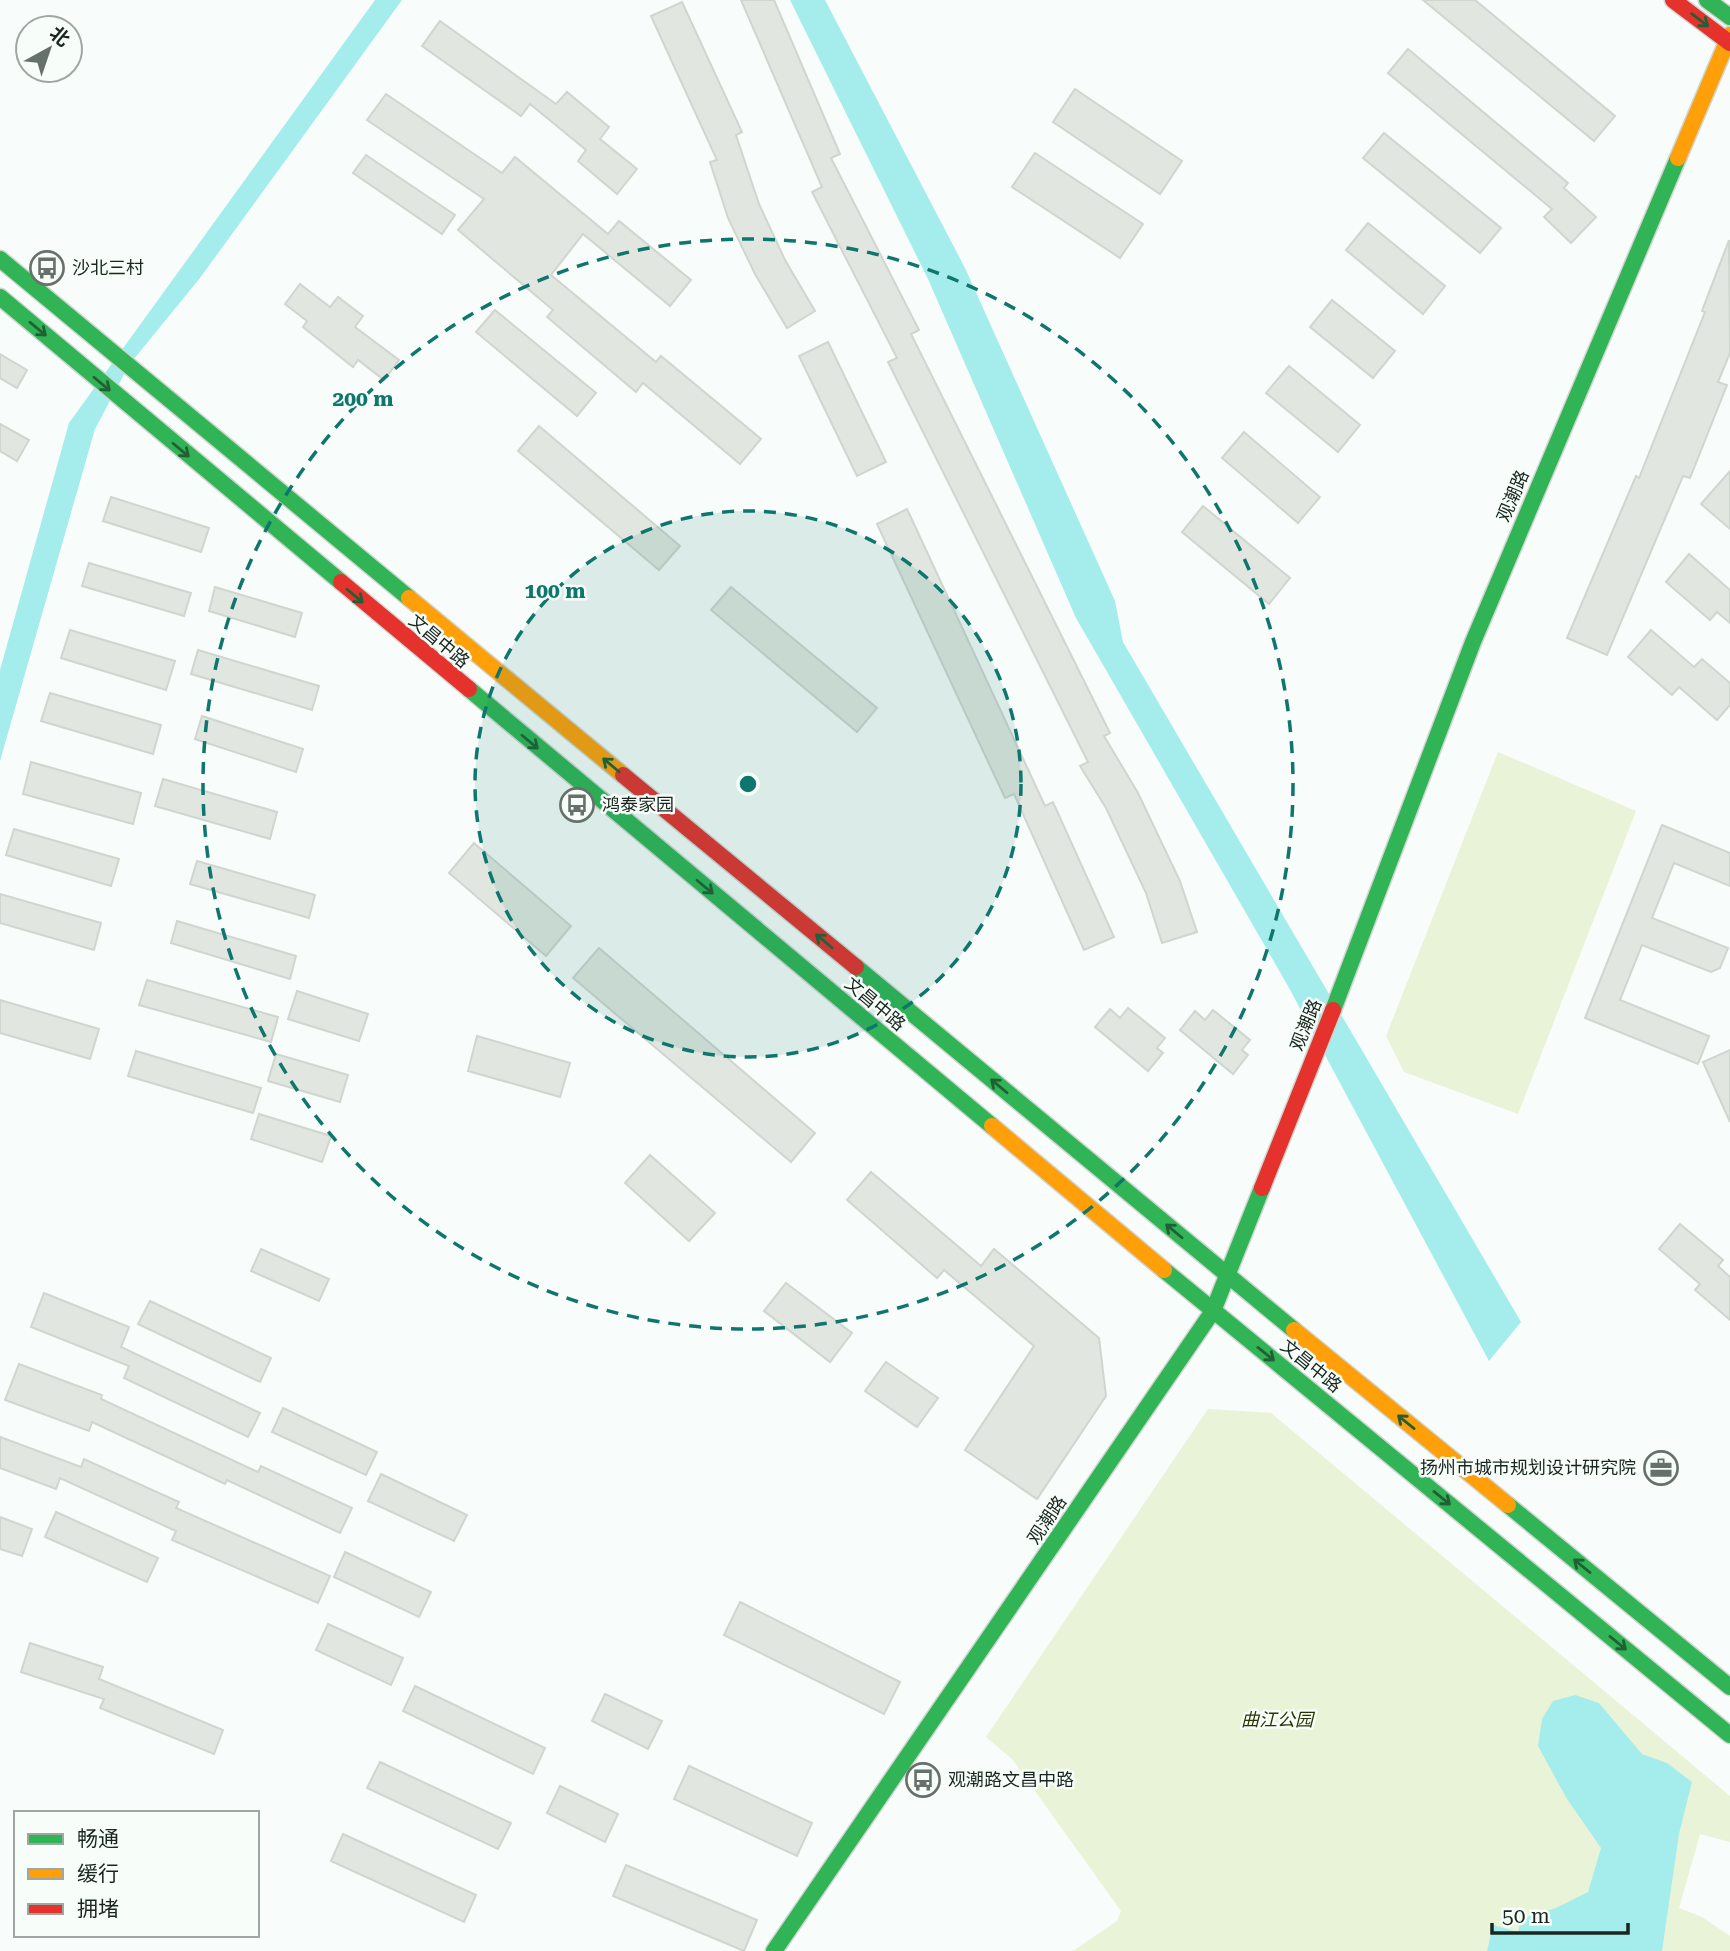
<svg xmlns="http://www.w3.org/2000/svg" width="1730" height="1951" viewBox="0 0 1730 1951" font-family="'Roboto Serif','Noto Sans SC',serif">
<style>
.green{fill:#e9f3d7}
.water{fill:#a5eded}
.building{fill:#e1e7e0;stroke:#cfd6cf;stroke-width:2}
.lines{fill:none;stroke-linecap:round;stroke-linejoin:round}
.fast-casing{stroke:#ced6d1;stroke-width:19}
.slow-casing{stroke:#ced6d1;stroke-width:19}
.jam-casing{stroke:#ced6d1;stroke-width:19}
.fast{stroke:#30b455;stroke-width:16}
.slow{stroke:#ff9f0a;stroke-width:16}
.jam{stroke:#e5322d;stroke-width:16}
.oneway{stroke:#225f35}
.ring{fill:none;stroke:#0f766e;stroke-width:3.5;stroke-dasharray:12 9}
.labels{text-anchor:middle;stroke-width:5;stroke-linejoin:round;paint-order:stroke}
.poi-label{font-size:18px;fill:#19261f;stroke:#f7fdf9;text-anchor:start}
.street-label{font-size:18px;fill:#19261f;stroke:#f7fdf9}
.park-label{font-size:18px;font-style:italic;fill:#2c3600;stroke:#f7fdf9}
.centre{fill:#0f766e;stroke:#f7fdf9;stroke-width:3.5}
.ring-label{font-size:21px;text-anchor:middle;font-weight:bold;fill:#0f766e;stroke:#f7fdf9;stroke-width:5;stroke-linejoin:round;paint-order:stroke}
</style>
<rect width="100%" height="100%" fill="#f8fcfa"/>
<!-- green -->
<g class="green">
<path d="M1498 752 1636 811 1518 1114 1404 1072 1386 1036Z"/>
<path d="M1208 1409 1271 1413 1730 1796V1842L1700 1834 1679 1908 1702 1917 1730 1936V1951H1073L1117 1921 1121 1911 1012 1759 986 1737Z"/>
</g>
<!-- water -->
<g class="water">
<path d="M375 0H402L200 278 129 365 95 429 0 761V670L69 423Z"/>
<path d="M790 0H825L965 268 1115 601 1123 642 1521 1322 1489 1361 1288 986 1076 618 928 279Z"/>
<path d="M1575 1695 1599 1703 1642 1754 1667 1763 1692 1782 1679 1834 1662 1951H1487L1493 1925 1518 1932 1521 1919 1556 1908 1588 1892 1601 1848 1567 1799 1538 1746 1542 1719 1553 1701Z"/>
</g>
<!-- building -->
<g class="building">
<path d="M741 0H774L840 154 831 158 919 330 911 334 1110 733 1104 736 1138 793 1180 881 1197 932 1162 943 1146 893 1106 808 1080 766 1088 762 888 362 897 358 812 192 822 187Z"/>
<path d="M1423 0H1475L1615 116 1594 141Z"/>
<path d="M682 2 742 132 736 135 759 204 785 260 815 311 787 328 755 274 728 218 710 162 717 160 651 16Z"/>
<path d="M440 21 556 104 567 92 609 127 600 139 637 169 617 194 578 161 586 150 530 104 521 116 422 46Z"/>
<path d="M1408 49 1568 183 1564 188 1596 217 1571 243 1544 217 1552 209 1388 73Z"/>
<path d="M1075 89 1182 161 1160 194 1053 122Z"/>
<path d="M386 94 502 173 515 157 608 234 619 221 691 280 670 306 583 234 551 275 656 362 661 356 761 439 740 464 643 383 636 392 547 317 553 310 458 230 484 199 367 120Z"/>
<path d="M1384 133 1501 228 1480 253 1363 158Z"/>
<path d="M1035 153 1143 224 1120 258 1012 187Z"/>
<path d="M366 155 455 215 442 234 353 173Z"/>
<path d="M1368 223 1445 286 1423 314 1346 250Z"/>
<path d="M1729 240 1730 353 1718 382 1727 385 1690 478 1683 476 1607 655 1567 638 1636 476 1639 478 1705 312 1702 311Z"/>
<path d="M300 284 330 307 338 297 363 316 355 327 399 360 384 380 358 360 353 367 303 327 307 321 285 304Z"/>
<path d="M1332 300 1395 351 1373 378 1310 327Z"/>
<path d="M495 310 596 393 577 416 476 332Z"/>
<path d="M828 342 886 462 857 476 799 356Z"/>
<path d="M0 354 27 370 17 388 0 378Z"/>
<path d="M1289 366 1360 425 1338 452 1266 393Z"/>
<path d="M0 424 29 440 17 461 0 451Z"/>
<path d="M539 426 680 546 659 570 518 451Z"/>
<path d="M1244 432 1320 497 1298 523 1222 458Z"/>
<path d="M1730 471V529L1701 504Z"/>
<path d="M111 497 209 528 201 552 103 521Z"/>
<path d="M1203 506 1290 578 1269 604 1182 532Z"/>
<path d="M907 509 1045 806 1053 802 1114 937 1084 950 1014 794 1005 798 877 524Z"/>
<path d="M1689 554 1730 590V623L1717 612 1710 620 1666 582Z"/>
<path d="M89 563 191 593 184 616 82 586Z"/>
<path d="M215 587 302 613 295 637 209 611Z"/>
<path d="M731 587 877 708 857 732 711 610Z"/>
<path d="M70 630 175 661 166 690 61 658Z"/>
<path d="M1651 630 1694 667 1702 659 1730 683V705L1717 720 1679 687 1672 695 1628 657Z"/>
<path d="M198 650 319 686 312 710 191 674Z"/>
<path d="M50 693 161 725 153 754 41 721Z"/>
<path d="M202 716 303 749 296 772 195 739Z"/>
<path d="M31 762 141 793 133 824 23 794Z"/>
<path d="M163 779 277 812 270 839 155 806Z"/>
<path d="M1662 825 1730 853V886L1674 863 1652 918 1728 948 1720 968 1711 972 1642 945 1620 1000 1709 1036 1698 1064 1585 1018Z"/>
<path d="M14 829 119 859 111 886 6 855Z"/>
<path d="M474 843 571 926 546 956 449 873Z"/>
<path d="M197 861 315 895 309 918 190 884Z"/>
<path d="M0 894 101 923 94 950 0 923Z"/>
<path d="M177 921 296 956 290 979 171 943Z"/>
<path d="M599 948 815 1133 791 1162 573 978Z"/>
<path d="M147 980 278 1017 271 1042 139 1005Z"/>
<path d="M297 991 368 1014 359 1041 288 1019Z"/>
<path d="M0 1000 99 1029 90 1059 0 1033Z"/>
<path d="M1128 1008 1165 1038 1157 1048 1163 1053 1148 1071 1095 1027 1110 1009 1120 1018Z"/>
<path d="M1213 1010 1250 1040 1242 1050 1248 1055 1233 1074 1180 1030 1195 1011 1205 1020Z"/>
<path d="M477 1036 570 1063 560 1097 468 1071Z"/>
<path d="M1730 1050V1122L1703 1062Z"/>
<path d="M136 1051 261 1088 253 1113 128 1076Z"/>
<path d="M276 1054 348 1075 340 1102 268 1081Z"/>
<path d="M259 1114 331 1136 322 1162 251 1139Z"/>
<path d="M650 1155 715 1213 689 1241 625 1183Z"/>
<path d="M871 1172 981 1266 994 1249 1099 1338 1106 1396 1037 1499 965 1450 1034 1346 944 1270 937 1278 847 1200Z"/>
<path d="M1680 1224 1723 1260 1718 1266 1730 1277V1320L1695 1290 1700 1284 1659 1249Z"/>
<path d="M261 1249 329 1279 319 1301 251 1271Z"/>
<path d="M786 1283 852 1333 830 1362 764 1311Z"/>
<path d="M44 1293 129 1327 121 1347 260 1413 248 1437 124 1378 129 1366 31 1327Z"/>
<path d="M150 1301 271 1358 260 1382 138 1324Z"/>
<path d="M886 1362 938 1398 917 1427 865 1391Z"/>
<path d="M19 1364 102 1395 101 1399 258 1472 261 1466 352 1508 340 1533 227 1480 225 1484 92 1422 89 1431 5 1400Z"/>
<path d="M283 1408 377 1452 366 1475 272 1432Z"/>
<path d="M0 1437 81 1467 84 1459 179 1502 176 1508 330 1576 318 1603 172 1540 176 1531 60 1478 56 1489 0 1468Z"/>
<path d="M381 1474 467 1515 454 1541 368 1501Z"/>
<path d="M56 1512 158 1558 147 1582 45 1537Z"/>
<path d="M0 1517 32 1529 22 1556 0 1549Z"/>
<path d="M345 1552 431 1592 419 1617 334 1577Z"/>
<path d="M740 1602 900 1682 884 1714 724 1635Z"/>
<path d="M328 1624 403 1658 391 1685 316 1650Z"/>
<path d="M30 1643 103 1667 99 1679 223 1730 214 1754 100 1708 104 1699 21 1672Z"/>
<path d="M415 1686 545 1748 533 1774 403 1711Z"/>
<path d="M605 1694 662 1721 648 1749 592 1721Z"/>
<path d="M380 1762 511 1823 498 1849 367 1788Z"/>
<path d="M689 1766 812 1823 797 1856 674 1799Z"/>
<path d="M560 1786 618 1814 605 1842 547 1813Z"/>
<path d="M343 1834 476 1895 464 1922 331 1861Z"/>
<path d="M626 1865 757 1920 744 1951 613 1896Z"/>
</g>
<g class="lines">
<!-- fast casing -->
<g class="fast-casing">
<g id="fast">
<path d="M1707 0 1730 17"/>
<path d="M0 259 409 598"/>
<path d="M0 297 341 582"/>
<path d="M469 689 992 1126"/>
<path d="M856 967 1294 1330"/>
<path d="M1333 1010 1473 642 1678 158"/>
<path d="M1164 1270 1730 1735"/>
<path d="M1508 1505 1730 1687"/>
<path d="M774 1951 1213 1311 1262 1188"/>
</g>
</g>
<!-- slow casing -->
<g class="slow-casing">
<g id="slow">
<path d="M1678 158 1730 35"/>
<path d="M409 598 623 775"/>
<path d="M992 1126 1164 1270"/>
<path d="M1294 1330 1508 1505"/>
</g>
</g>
<!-- jam casing -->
<g class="jam-casing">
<g id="jam">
<path d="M1673 0 1730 43"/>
<path d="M341 582 469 689"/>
<path d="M623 775 856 967"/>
<path d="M1262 1188 1333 1010"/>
</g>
</g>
<!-- fast -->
<use href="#fast" class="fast"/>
<!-- slow -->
<use href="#slow" class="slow"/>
<!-- jam -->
<use href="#jam" class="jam"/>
</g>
<!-- one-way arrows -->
<defs><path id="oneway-shaft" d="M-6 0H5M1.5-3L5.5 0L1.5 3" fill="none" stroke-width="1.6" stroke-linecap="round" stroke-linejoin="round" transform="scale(1.75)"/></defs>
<g class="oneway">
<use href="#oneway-shaft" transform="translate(1700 20) rotate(37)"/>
<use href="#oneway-shaft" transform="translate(38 329) rotate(40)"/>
<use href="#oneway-shaft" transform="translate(102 384) rotate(40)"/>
<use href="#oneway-shaft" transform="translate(181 450) rotate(40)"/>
<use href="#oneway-shaft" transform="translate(355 596) rotate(40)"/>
<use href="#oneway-shaft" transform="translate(530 742) rotate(40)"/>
<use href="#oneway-shaft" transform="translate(611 765) rotate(-140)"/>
<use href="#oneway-shaft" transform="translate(705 887) rotate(40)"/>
<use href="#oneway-shaft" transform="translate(824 941) rotate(-140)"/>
<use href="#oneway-shaft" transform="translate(999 1086) rotate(-140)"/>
<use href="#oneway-shaft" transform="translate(1174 1231) rotate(-140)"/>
<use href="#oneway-shaft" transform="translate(1266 1354) rotate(39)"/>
<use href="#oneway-shaft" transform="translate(1406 1422) rotate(-141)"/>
<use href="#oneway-shaft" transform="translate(1442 1498) rotate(39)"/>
<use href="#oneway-shaft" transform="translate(1582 1566) rotate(-141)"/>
<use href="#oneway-shaft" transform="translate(1618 1643) rotate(39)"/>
</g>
<!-- distance rings -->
<circle cx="748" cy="784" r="273" fill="#0f766e" fill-opacity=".12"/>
<g class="ring">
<circle cx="748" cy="784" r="273"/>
<circle cx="748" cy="784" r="545"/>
</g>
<!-- icons -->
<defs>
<g id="bus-ring" transform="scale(1.75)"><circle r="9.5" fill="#f7fdf9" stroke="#67716c" stroke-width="1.5"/><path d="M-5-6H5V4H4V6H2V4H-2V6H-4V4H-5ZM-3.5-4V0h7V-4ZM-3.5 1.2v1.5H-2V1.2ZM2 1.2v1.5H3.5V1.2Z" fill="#67716c"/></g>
<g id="office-ring" transform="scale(1.75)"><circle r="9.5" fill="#f7fdf9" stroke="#67716c" stroke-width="1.5"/><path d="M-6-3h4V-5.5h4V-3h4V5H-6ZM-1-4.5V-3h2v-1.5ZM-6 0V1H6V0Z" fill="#67716c"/></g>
</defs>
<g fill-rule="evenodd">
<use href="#bus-ring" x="47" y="268"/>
<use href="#bus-ring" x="577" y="805"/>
<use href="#office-ring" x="1661" y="1468"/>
<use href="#bus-ring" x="923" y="1780"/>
</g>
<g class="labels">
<!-- poi labels -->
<g class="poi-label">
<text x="72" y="274">沙北三村</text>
<text x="602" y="811">鸿泰家园</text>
<text x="1636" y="1474" text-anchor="end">扬州市城市规划设计研究院</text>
<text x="948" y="1786">观潮路文昌中路</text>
</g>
<!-- street labels -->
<g class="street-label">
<text transform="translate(1513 496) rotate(-67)" y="6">观潮路</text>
<text transform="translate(439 641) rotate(40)" y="6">文昌中路</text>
<text transform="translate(875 1004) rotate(40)" y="6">文昌中路</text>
<text transform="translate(1306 1025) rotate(-68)" y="6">观潮路</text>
<text transform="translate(1311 1366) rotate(39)" y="6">文昌中路</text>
<text transform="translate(1047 1520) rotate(-56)" y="6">观潮路</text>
</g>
<!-- park labels -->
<g class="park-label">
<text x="1277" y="1726">曲江公园</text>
</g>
</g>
<circle cx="748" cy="784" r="10" class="centre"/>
<g class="ring-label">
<text x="363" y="406">200 m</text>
<text x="555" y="598">100 m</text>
</g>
<!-- legend -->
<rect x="14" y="1811" width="245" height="126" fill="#f7fdf9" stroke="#9ea7a2" stroke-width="2"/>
<rect x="28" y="1834" width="35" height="10" fill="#30b455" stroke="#9ea7a2" stroke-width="2"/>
<text x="77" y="1846" font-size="21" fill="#19261f">畅通</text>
<rect x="28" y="1869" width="35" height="10" fill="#ff9f0a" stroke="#9ea7a2" stroke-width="2"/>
<text x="77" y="1881" font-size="21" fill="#19261f">缓行</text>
<rect x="28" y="1904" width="35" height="10" fill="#e5322d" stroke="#9ea7a2" stroke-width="2"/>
<text x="77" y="1916" font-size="21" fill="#19261f">拥堵</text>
<!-- north arrow -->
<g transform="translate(49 49) rotate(40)"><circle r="33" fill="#f7fdf9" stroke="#9ea7a2" stroke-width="2"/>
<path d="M0-5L12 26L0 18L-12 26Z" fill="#67716c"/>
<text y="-10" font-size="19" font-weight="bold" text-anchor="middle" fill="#19261f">北</text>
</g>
<!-- scale -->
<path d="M1492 1923v10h136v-10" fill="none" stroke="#19261f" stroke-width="3.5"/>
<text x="1502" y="1923" font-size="21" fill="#19261f" stroke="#f7fdf9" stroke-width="5" paint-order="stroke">50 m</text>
</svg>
